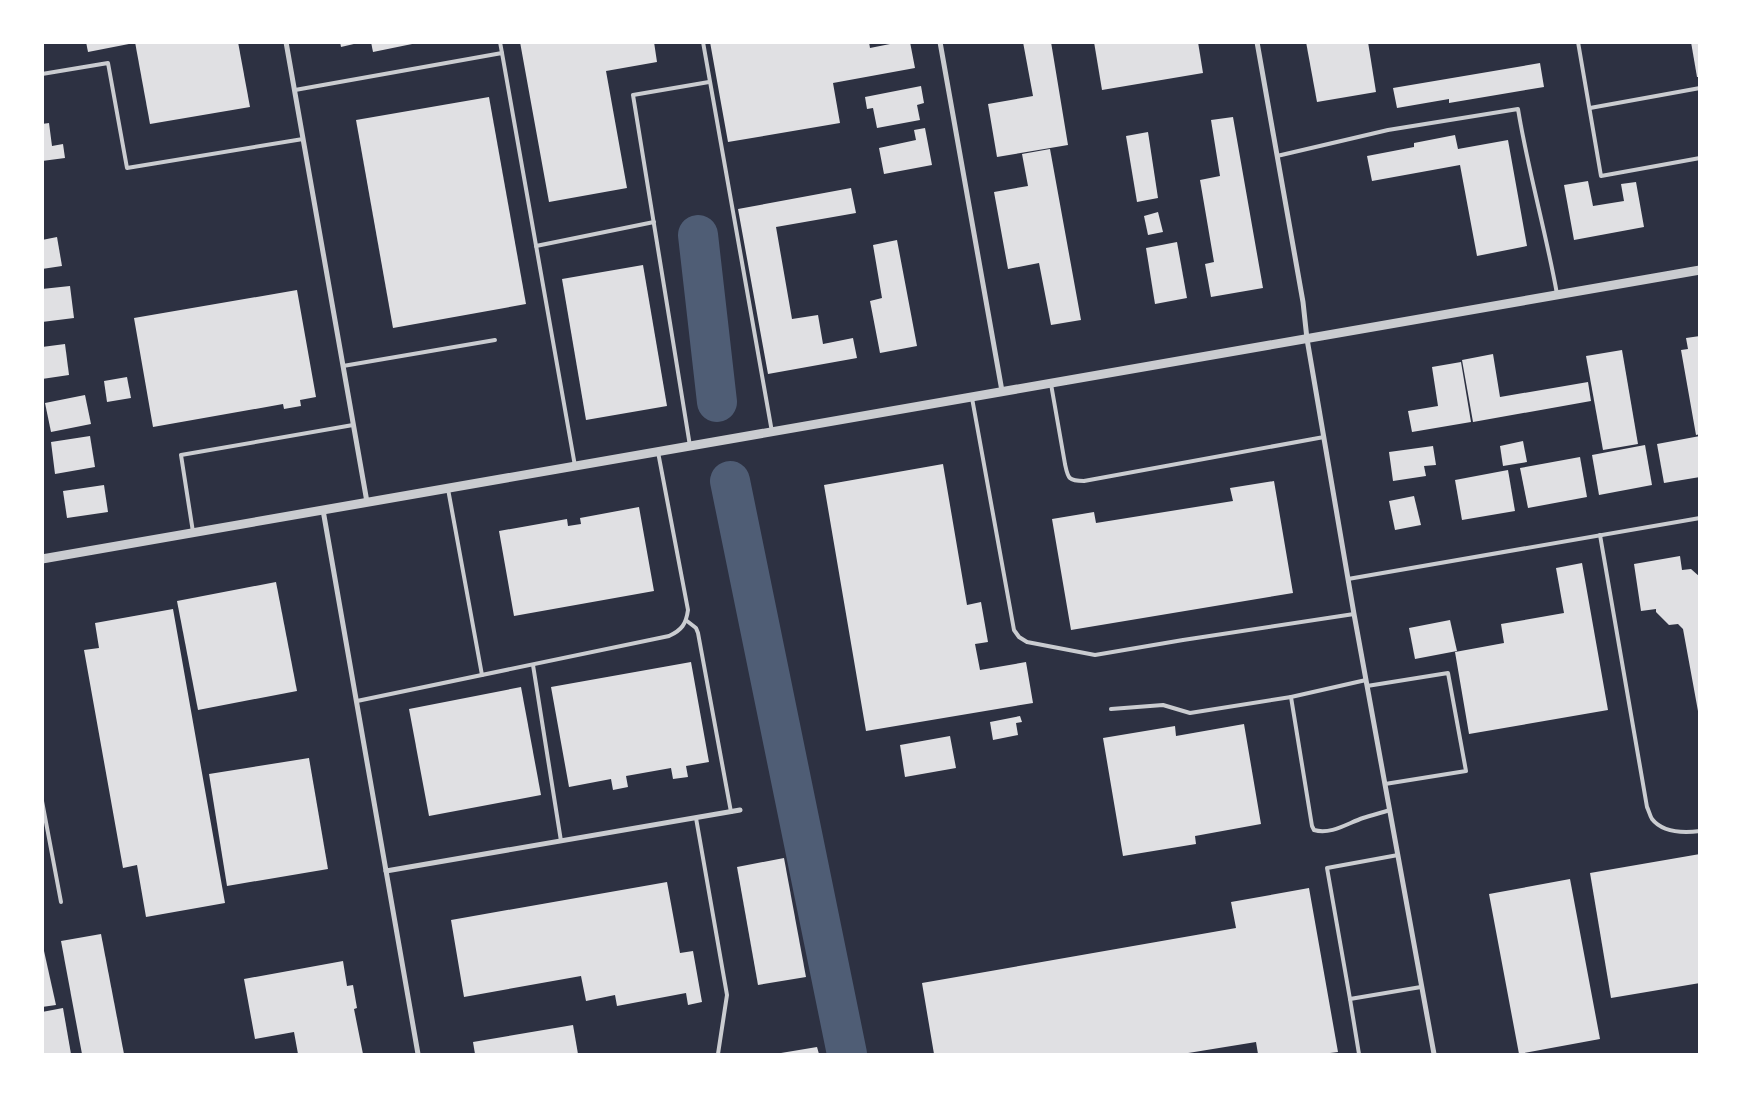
<svg xmlns="http://www.w3.org/2000/svg" width="1742" height="1097" viewBox="0 0 1742 1097" font-family="Inter,sans-serif">
<style>
.lines{fill:none;stroke-linecap:round;stroke-linejoin:round}
.river{stroke:#4f5d75;stroke-width:40}
.building{fill:#e0e0e3}
.service{stroke:#caccd0;stroke-width:4}
.minor{stroke:#caccd0;stroke-width:5}
.tertiary{stroke:#caccd0;stroke-width:9}
</style>
<rect width="100%" height="100%" fill="#2d3142"/>
<g class="lines">
<!-- river -->
<g class="river">
<path d="M698 235 717 402"/>
<path d="M730 481 847 1054"/>
</g>
</g>
<!-- building -->
<g class="building">
<path d="M86 42H134V43L88 52Z"/>
<path d="M135 42H238L250 107 150 124Z"/>
<path d="M340 42H358V43L341 47Z"/>
<path d="M371 42H417V43L373 52Z"/>
<path d="M520 42H654L657 62 606 71 627 188 549 202Z"/>
<path d="M710 42H869L870 48 900 42H910L915 68 833 83 840 123 728 142Z"/>
<path d="M1023 42H1051L1068 145 997 157 988 104 1033 96Z"/>
<path d="M1094 42H1198L1203 73 1102 90Z"/>
<path d="M1306 42H1368L1376 92 1317 102Z"/>
<path d="M1691 42H1700V77H1697Z"/>
<path d="M1540 63 1544 87 1449 103V99L1397 108 1393 88Z"/>
<path d="M921 86 924 103 917 105 920 120 877 128 873 108 867 109 865 97Z"/>
<path d="M489 97 526 304 393 328 356 120Z"/>
<path d="M1233 117 1263 288 1211 297 1205 264 1214 262 1200 180 1220 176 1211 120Z"/>
<path d="M49 123 52 146 63 144 65 158 42 161V124Z"/>
<path d="M925 128 932 165 884 174 879 148 916 140 914 130Z"/>
<path d="M1148 132 1158 198 1137 202 1126 136Z"/>
<path d="M1455 135 1458 149 1508 140 1527 246 1477 256 1460 165 1372 181 1367 156 1414 147V143Z"/>
<path d="M1050 149 1081 320 1051 325 1039 263 1008 269 994 192 1028 186 1022 154Z"/>
<path d="M1588 181 1593 206 1624 201 1621 184 1636 182 1644 227 1574 240 1564 185Z"/>
<path d="M851 188 856 213 776 227 792 319 818 315 823 344 853 338 857 358 768 374 738 209Z"/>
<path d="M1158 212 1163 232 1148 235 1144 216Z"/>
<path d="M57 237 62 266 42 269V240Z"/>
<path d="M897 240 917 346 880 353 870 301 882 298 873 245Z"/>
<path d="M1177 242 1187 298 1155 304 1146 248Z"/>
<path d="M643 265 667 406 586 420 562 279Z"/>
<path d="M70 286 74 318 42 322V289Z"/>
<path d="M297 290 316 397 300 400 301 406 284 409 283 404 153 427 134 318Z"/>
<path d="M1700 336V434L1696 435 1681 350 1688 349 1686 338Z"/>
<path d="M65 344 69 375 42 379V347Z"/>
<path d="M1622 350 1638 444 1603 450 1586 356Z"/>
<path d="M1493 354 1500 397 1588 382 1591 401 1473 422 1462 360Z"/>
<path d="M1461 362 1471 422 1412 432 1408 411 1438 406 1432 367Z"/>
<path d="M127 377 131 398 107 402 104 381Z"/>
<path d="M85 395 91 424 51 432 45 403Z"/>
<path d="M90 436 95 467 55 474 51 442Z"/>
<path d="M1700 436V477L1664 483 1657 444Z"/>
<path d="M1523 441 1527 462 1503 466 1500 446Z"/>
<path d="M1645 445 1652 485 1599 495 1592 455Z"/>
<path d="M1433 446 1436 465 1424 466 1426 476 1393 481 1389 452Z"/>
<path d="M1580 457 1587 497 1528 508 1520 468Z"/>
<path d="M943 464 967 605 981 602 988 642 975 644 980 670 1026 662 1033 703 866 731 824 485Z"/>
<path d="M1508 470 1515 511 1462 520 1455 480Z"/>
<path d="M1274 481 1293 593 1071 630 1052 519 1094 512 1096 523 1233 501 1230 488Z"/>
<path d="M104 485 108 512 67 518 63 491Z"/>
<path d="M1414 496 1421 525 1395 530 1389 501Z"/>
<path d="M639 507 654 591 514 616 499 531 567 519 568 526 581 524 580 518Z"/>
<path d="M1680 556 1682 570 1691 569 1700 577V722L1683 629 1678 624 1669 625 1656 612V609L1641 611 1634 564Z"/>
<path d="M1582 563 1608 710 1469 734 1455 652 1504 643 1501 624 1564 613 1556 568Z"/>
<path d="M276 582 297 691 198 710 177 601Z"/>
<path d="M173 609 225 903 146 917 137 865 123 868 84 650 99 648 95 623Z"/>
<path d="M1450 620 1457 651 1415 659 1409 628Z"/>
<path d="M691 662 709 762 686 766 688 777 673 779 671 768 626 776 628 787 613 790 611 779 569 787 551 687Z"/>
<path d="M521 687 541 795 429 816 409 709Z"/>
<path d="M1020 716 1022 722 1016 723 1018 735 993 740 990 722Z"/>
<path d="M1244 724 1261 824 1195 836 1196 844 1123 856 1103 738 1175 726 1176 736Z"/>
<path d="M950 736 956 768 905 777 900 745Z"/>
<path d="M309 758 328 869 227 886 209 774Z"/>
<path d="M1700 854V983L1611 998 1590 873Z"/>
<path d="M784 858 806 977 758 985 737 867Z"/>
<path d="M1570 879 1600 1039 1519 1054 1489 894Z"/>
<path d="M667 882 680 953 693 951 702 1002 688 1005 686 993 617 1006 615 995 586 1001 581 976 464 997 451 920Z"/>
<path d="M1309 888 1338 1052 1322 1054H1258L1256 1042 1182 1054H934L922 983 1236 928 1231 902Z"/>
<path d="M101 934 124 1054H82L61 941Z"/>
<path d="M42 942 56 1005 42 1007Z"/>
<path d="M343 961 347 986 353 985 357 1008 354 1009 363 1054H298L294 1032 255 1039 244 979Z"/>
<path d="M63 1008 71 1054H42V1012Z"/>
<path d="M573 1025 578 1054H475L473 1042Z"/>
<path d="M817 1047 819 1054H781V1053Z"/>
</g>
<g class="lines">
<!-- service -->
<g class="service">
<path d="M500 42 502 53"/>
<path d="M703 42 772 432"/>
<path d="M1578 42 1601 176 1700 158"/>
<path d="M42 74 108 63 127 168 303 139"/>
<path d="M295 90 502 53 575 466"/>
<path d="M1590 108 1700 88"/>
<path d="M1277 156 1388 130 1518 109C1528 171 1546 232 1557 294"/>
<path d="M536 246 654 222"/>
<path d="M343 366 495 340"/>
<path d="M1051 384 1065 464C1068 478 1068 481 1084 481L1324 437"/>
<path d="M972 398 1014 630 1019 637 1027 642 1095 655 1183 640 1354 614"/>
<path d="M690 446 633 95 709 82"/>
<path d="M448 489 482 675"/>
<path d="M193 532 181 455 353 425"/>
<path d="M1600 535 1647 807C1649 811 1650 816 1652 819 1663 833 1684 833 1700 831"/>
<path d="M1348 579 1700 518"/>
<path d="M687 621 696 628 698 633 731 812"/>
<path d="M533 665 561 841"/>
<path d="M1366 680 1291 697 1312 826 1314 830C1331 835 1348 823 1363 818 1372 815 1381 813 1390 810"/>
<path d="M1367 686 1448 673 1466 771 1385 784"/>
<path d="M357 701 669 636C682 630 686 624 688 610L658 452"/>
<path d="M1111 709 1163 705 1190 713 1291 697"/>
<path d="M42 801 61 902"/>
<path d="M696 818 727 995 718 1054"/>
<path d="M1398 855 1327 868 1350 999 1421 987"/>
<path d="M1350 999 1359 1054"/>
</g>
<!-- minor -->
<g class="minor">
<path d="M286 42 367 502"/>
<path d="M940 42 1002 391"/>
<path d="M1257 42 1303 302 1307 339 1354 614 1434 1054"/>
<path d="M323 510 418 1054"/>
<path d="M386 871 740 810"/>
</g>
<!-- tertiary -->
<path class="tertiary" d="M42 559 1700 270"/>
</g>
<!-- border -->
<rect width="1742" height="1097" fill="none" stroke="#ffffff" stroke-width="88"/>
</svg>
